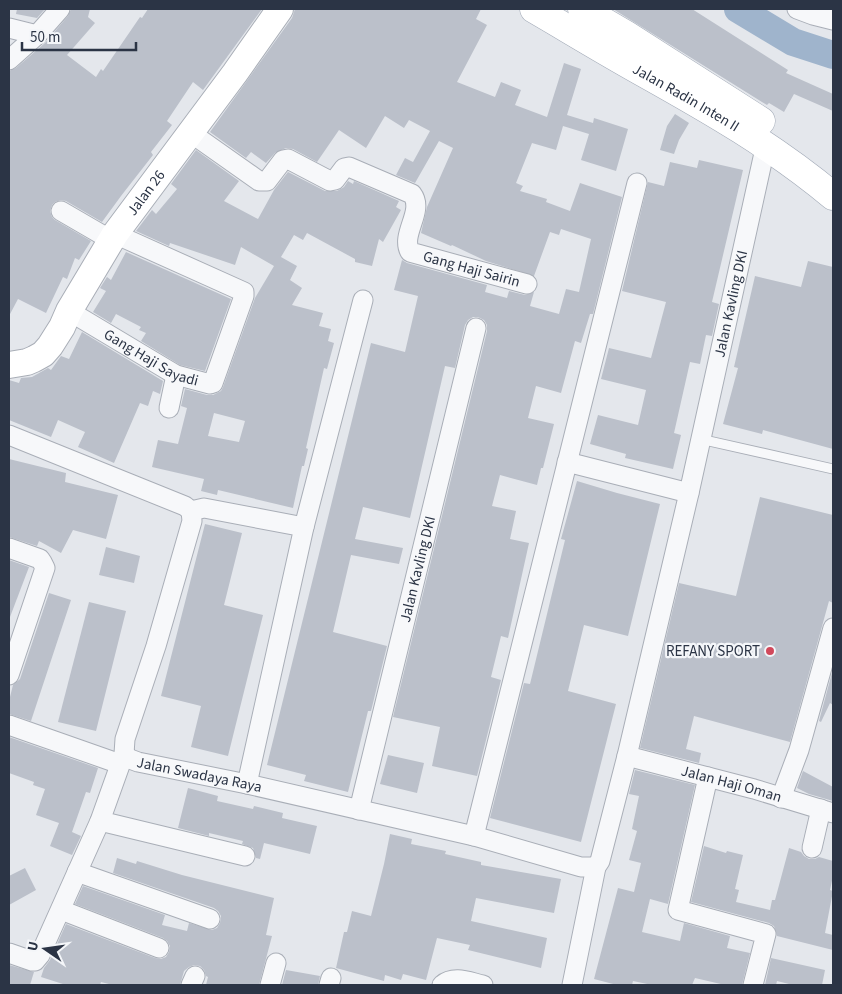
<svg xmlns="http://www.w3.org/2000/svg" width="842" height="994" viewBox="0 0 842 994" font-family="'Source Sans 3',sans-serif">
<style>
.lines{fill:none;stroke-linecap:round;stroke-linejoin:round}
.river{stroke:#9fb4cc;stroke-width:28}
.building{fill:#bbc0ca;fill-rule:evenodd}
.lane-casing{stroke:#a9aeb7;stroke-width:11}
.street-casing{stroke:#a9aeb7;stroke-width:21}
.secondary-casing{stroke:#a9aeb7;stroke-width:28}
.primary-casing{stroke:#a3abb8;stroke-width:29}
.lane{stroke:#f7f8fa;stroke-width:9}
.street{stroke:#f7f8fa;stroke-width:19}
.secondary{stroke:#fff;stroke-width:26}
.primary{stroke:#fff;stroke-width:28}
.poi-dot{fill:#d1495b;stroke:#f4f6f9;stroke-width:2}
.labels{text-anchor:middle;stroke-width:4.5;stroke-linejoin:round;paint-order:stroke}
.street-label{font-size:15px;fill:#2b3445;stroke:#f4f6f9}
.poi-label{font-size:15px;fill:#2b3445;stroke:#f4f6f9;text-anchor:end}
</style>
<rect width="100%" height="100%" fill="#e4e7ec"/>
<g class="lines">
<!-- river -->
<path class="river" d="M738 9 793 42 833 55"/>
</g>
<!-- building -->
<g class="building">
<path d="M17 9H45L37 18 16 14Z"/>
<path d="M71 9H90L88 17 95 23 67 55 96 77 101 69 103 71 140 17 142 18 148 9H262L203 90 193 82 167 121 172 125 151 152 153 155 121 196 102 222 66 201 61 200 55 202 52 205 50 211 52 217 55 220 91 241 79 260 75 258 67 279 63 277 46 313 18 299 9 316V71L16 68 45 43 68 16Z"/>
<path d="M295 9H481L476 19 487 25 457 82 495 97 501 82 521 90 515 105 547 117 564 63 581 69 567 115 593 123 594 118 628 129 616 171 581 160 589 134 563 126 556 150 532 143 516 183 523 186 520 191 547 199 546 202 570 211 580 183 622 197 593 314H590L581 343 575 341 561 393 536 386 528 418 554 424 543 468H541L537 485 500 475 492 506 516 511 510 539 529 543 508 638 501 636 491 677 501 680 477 776 432 766 440 727 393 717 487 331V325L484 320 478 317H473L468 320 465 325 455 368 445 366 410 518 363 507 355 539 403 548 399 564 351 555 333 632 387 646 371 711H368L348 792 304 781 306 775 267 765 371 343 405 352 418 296 394 290 402 260 407 263 487 285 485 292 507 298 509 291 525 295 534 292 530 306 559 314 566 289 579 292 591 239 561 229 559 235 550 232 534 276 486 261 452 245 451 246 421 233 427 207 453 148 439 141 415 183 396 175 405 158 413 162 430 131 409 120 404 128 385 116 366 148 339 130 317 162 293 149 286 148 275 153 266 163 251 152 246 158 210 132 292 18Z"/>
<path d="M613 9H692L788 70 786 73 833 94V111L794 94 784 112 769 103 767 105Z"/>
<path d="M675 114 689 123 679 140 674 154 660 150 667 126Z"/>
<path d="M196 150 239 181 224 201 258 219 274 190 288 172 325 191H337L344 187 348 181 353 184 354 181 399 201 396 207 401 210 383 242 379 239 372 266 355 262V259L307 233 303 240 294 235 281 257 297 266 290 280 302 288 292 305 323 313 319 326 331 329 328 341 334 343 327 369 324 368 306 448 308 449 304 466H302L293 508 218 490 217 495 201 491 204 479 152 467 158 440 178 444 187 408 181 406 185 389 207 395H213L221 391 223 387 255 298 274 266 241 247 235 265 170 243 169 246 136 231 152 210 156 214 177 189 171 184ZM214 413 245 421 239 442 208 436Z"/>
<path d="M699 160 743 170 712 302 719 304 712 336 706 335 700 364 690 362 674 433 681 435 673 469 625 458 626 454 590 444 598 415 638 425 646 390 601 379 609 348 651 358 666 302 622 291 648 182 664 186 670 162 697 168Z"/>
<path d="M126 252 231 299 205 371 180 365 141 341 146 333 139 330 141 327 116 314 111 323 93 312 106 291 100 288 107 277 111 280Z"/>
<path d="M808 261 833 267V449L763 430 762 434 723 424 738 368 734 367 755 276 801 287Z"/>
<path d="M82 332 163 381 160 394 153 391 148 406 140 403 114 463 78 447 85 432 58 420 51 437 9 420V380L19 383 21 378 32 377 48 368 51 370 61 356 69 359Z"/>
<path d="M9 459 66 473 65 482 118 495 106 539 73 530 61 553 39 541 37 546 9 537Z"/>
<path d="M577 481 617 493 660 504 628 636 584 625 568 691 616 704 581 842 490 818 524 683 530 684 565 540 561 539Z"/>
<path d="M760 497 833 515V603L829 601 790 742 694 716 686 749 701 753 699 763 640 748 679 583 736 596Z"/>
<path d="M205 524 242 533 224 605 263 615 228 756 191 747 201 706 161 696Z"/>
<path d="M106 547 140 556 134 583 99 575Z"/>
<path d="M9 560 29 567 10 617H9Z"/>
<path d="M49 593 71 600 31 721 9 714V701L13 685 20 679Z"/>
<path d="M89 602 126 611 96 731 58 722Z"/>
<path d="M833 669V705L830 703 821 722 819 721Z"/>
<path d="M9 737 98 768 90 793 86 792 72 832 81 836 72 855 50 846 59 823 36 815 45 789 33 785 34 782 9 773Z"/>
<path d="M388 755 424 763 417 793 380 784Z"/>
<path d="M635 770 695 785 668 904 650 899 642 932 680 941 684 923 730 936 727 948 750 953 742 985H725L695 978 692 985H652L633 981 632 985H617L594 979 618 888 634 892 641 863 629 860 637 831 632 829 639 796 629 794Z"/>
<path d="M803 771 833 787V801L809 794 797 788Z"/>
<path d="M188 788 218 796 217 801 253 809 254 806 283 813 282 818 317 826 310 854 264 843 260 859 256 858 253 848 242 844 243 841 209 833V836L178 828Z"/>
<path d="M390 834 412 839 411 844 446 851 445 854 481 862V865L561 879 554 913 476 898 471 921 547 938 541 968 468 950 470 945 437 938 426 980 403 974 401 980 385 975 384 981 336 968 344 932H347L352 911 371 916 384 864Z"/>
<path d="M704 846 726 853 727 851 743 855 735 889 739 890 736 902 770 910 772 900H775L789 848 801 852 804 856 809 859H815L819 857 833 861V876L830 890 833 891 825 933 833 935V950L777 936 774 926 769 923 691 902Z"/>
<path d="M117 858 136 864 137 861 182 875 274 898 266 935 272 936 259 985H206L208 977 206 976 204 970 200 966 194 965 189 967 184 971 180 985H113L101 982 100 985H66L41 977 44 968 50 960 66 924 155 958 161 959 166 957 169 952 170 946 167 941 163 938 75 904 83 886 165 915 162 925 187 931 189 923 212 930 217 928 220 923 221 916 218 911 214 908 113 873Z"/>
<path d="M25 868 36 890 9 905V876Z"/>
<path d="M771 958 825 970 822 985H793L777 981 776 985H765Z"/>
<path d="M9 965 34 972 30 985H9Z"/>
<path d="M286 970 320 976 318 985H282Z"/>
</g>
<g class="lines">
<!-- lane casing -->
<g class="lane-casing">
<path id="lane" d="M700 439 833 469"/>
</g>
<!-- street casing -->
<g class="street-casing">
<g id="street">
<path d="M797 9 813 15 833 20"/>
<path d="M9 28 37 35"/>
<path d="M9 60 37 35 60 9"/>
<path id="s1" d="M191 133 259 181H267L283 160 288 159 330 181 335 180 344 168 349 167 412 194C425 211 400 234 410 252L527 284"/>
<path d="M61 211 111 240"/>
<path id="s2" d="M69 311 176 375 210 384 213 383 244 296V292L115 234"/>
<path d="M169 408 176 375"/>
<path d="M9 435 185 506 191 511 192 521 156 646 125 739 124 754 100 821 40 955 35 961H32L9 953"/>
<path d="M567 462 689 493"/>
<path d="M191 511 204 508 304 527"/>
<path d="M9 548 40 559 42 562 45 568 9 675"/>
<path d="M9 725 120 764"/>
<path id="s3" d="M124 754 130 759 138 762 247 784 474 836 581 867H596"/>
<path id="s4" d="M627 756 754 789 833 813"/>
<path d="M708 777 678 910 766 934 753 985"/>
<path d="M247 784 304 527 363 300"/>
<path d="M781 798 799 750 833 628"/>
<path id="s5" d="M359 810 476 328"/>
<path d="M100 821 245 856"/>
<path d="M474 836 637 183"/>
<path d="M812 848 821 809"/>
<path d="M77 872 210 919"/>
<path d="M61 910 159 948"/>
<path d="M191 985 195 976"/>
<path d="M270 985 276 963"/>
<path d="M329 985 331 978"/>
<path d="M442 985C454 975 469 982 483 985"/>
<path id="s6" d="M572 985 596 867 600 861 627 756 689 493 766 144"/>
</g>
</g>
<!-- secondary casing -->
<g class="secondary-casing">
<g id="secondary">
<path id="s7" d="M9 365 27 362 34 359 43 354 50 346 62 327 69 311 115 234 235 73 280 9"/>
</g>
</g>
<!-- primary casing -->
<g class="primary-casing">
<g id="primary">
<path id="s8" d="M534 9C570 30 606 52 642 72 710 110 773 146 833 196"/>
<path d="M582 9 625 34 761 121"/>
</g>
</g>
<!-- lane -->
<use href="#lane" class="lane"/>
<!-- street -->
<use href="#street" class="street"/>
<!-- secondary -->
<use href="#secondary" class="secondary"/>
<!-- primary -->
<use href="#primary" class="primary"/>
</g>
<!-- markers -->
<circle class="poi-dot" cx="770" cy="651" r="5"/>
<g class="labels">
<!-- street labels -->
<g class="street-label">
<text dy="5" stroke="none"><textPath href="#s8" startOffset="176">Jalan Radin Inten II</textPath></text>
<text dy="5" stroke="none"><textPath href="#s7" startOffset="228">Jalan 26</textPath></text>
<text dy="5" stroke="none"><textPath href="#s1" startOffset="388">Gang Haji Sairin</textPath></text>
<text dy="5" stroke="none"><textPath href="#s6" startOffset="700">Jalan Kavling DKI</textPath></text>
<text dy="5" stroke="none"><textPath href="#s2" startOffset="95">Gang Haji Sayadi</textPath></text>
<text dy="5" stroke="none"><textPath href="#s5" startOffset="248">Jalan Kavling DKI</textPath></text>
<text dy="5" stroke="none"><textPath href="#s3" startOffset="79">Jalan Swadaya Raya</textPath></text>
<text dy="5" stroke="none"><textPath href="#s4" startOffset="108">Jalan Haji Oman</textPath></text>
</g>
<!-- poi labels -->
<g class="poi-label">
<text x="760" y="656">REFANY SPORT</text>
</g>
</g>
<!-- border -->
<rect width="842" height="994" fill="none" stroke="#2b3445" stroke-width="20"/>
<!-- north arrow -->
<g transform="translate(45 949) rotate(283)" stroke="#f4f6f9" stroke-width="4" paint-order="stroke">
<path d="M0-4L9 19L0 12L-9 19Z" fill="#2b3445"/>
<text y="-8" font-size="14" font-weight="bold" text-anchor="middle" fill="#2b3445">U</text>
</g>
<!-- scale -->
<path d="M22 42v8h114v-8" fill="none" stroke="#2b3445" stroke-width="2.5"/>
<text x="30" y="42" font-size="15" fill="#2b3445" stroke="#f4f6f9" stroke-width="4" paint-order="stroke">50 m</text>
</svg>
